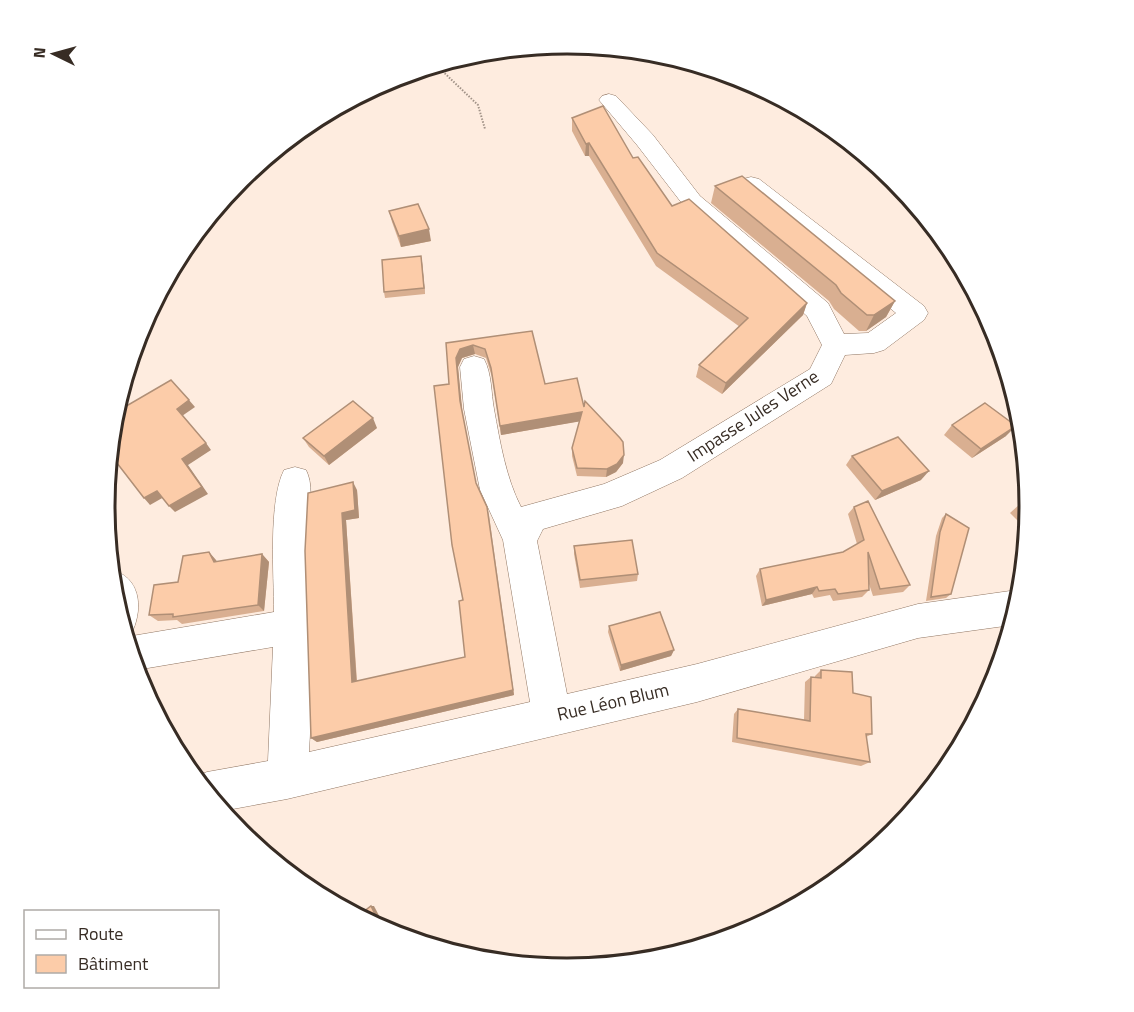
<svg xmlns="http://www.w3.org/2000/svg" width="1134" height="1012" viewBox="0 0 1134 1012" font-family="'Titillium Web',sans-serif">
<style>
.lines{fill:none;stroke-linecap:round;stroke-linejoin:round}
.minor-casing{stroke:#907663;stroke-width:1}
.path{stroke:#a29388;stroke-width:2;stroke-dasharray:1.5 1.5;stroke-linecap:butt}
.minor{fill:#fff;fill-rule:evenodd}
.wall{fill:#d9af91}
.shaded-wall{fill:#b08f76}
.building{fill:#fccca9;stroke:#b08f76;stroke-width:1.5}
.labels{text-anchor:middle;stroke-width:4.5;stroke-linejoin:round;paint-order:stroke}
.street-label{font-size:18px;fill:#372c24;stroke:#fff}
.rim{fill:none;stroke:#372c24;stroke-width:3}
</style>
<rect width="100%" height="100%" fill="#feecdf"/>
<g class="lines">
<!-- minor casing -->
<g class="minor-casing">
<g id="minor">
<path d="M609 94 616 96 653 135 700 196 828 303 844 334 868 333 896 313 743 189 739 184 743 179 751 177 759 179 924 306 928 313 924 320 884 350 874 353 845 355 831 384 682 478 622 506 543 529 537 541 567 694 697 664 918 604 1017 590 1021 592 1012 625 918 638 697 702 287 799 222 811 194 777 207 772 268 761 273 647 136 670 126 637 274 612C274 575 268 502 284 470L295 467 306 470C315 488 308 510 308 530 308 604 314 678 309 752L530 702 503 540 480 490 464 409 460 367 464 359 474 356 484 359C492 374 491 393 494 409 500 442 506 478 521 507L604 484 660 460 810 369 822 345 807 316 684 206 637 145 599 100 602 96Z"/>
<path d="M111 570C140 576 143 607 133 630L125 633 113 596Z"/>
</g>
</g>
<!-- path -->
<path class="path" d="M436 65 478 105 485 129"/>
<!-- minor -->
<use href="#minor" class="minor"/>
</g>
<!-- wall -->
<g class="wall">
<path d="M572 118 633 158 672 206 807 303 803 315 722 394 696 377 699 365 740 327 656 266 589 156H585L572 131Z"/>
<path d="M715 186 895 301 886 317 866 331H859L834 309 829 301 711 203Z"/>
<path d="M389 211 431 241 401 247 392 222Z"/>
<path d="M422 262 425 294 385 298 384 292Z"/>
<path d="M532 331 545 384 584 407 623 463 616 472 606 477 577 476 572 456V448L580 421 501 435 492 377 486 358 475 354 462 358 458 367 462 409 476 483 487 507 489 515 514 695 317 742 311 738 305 551 357 490 359 518 346 520 357 681 465 657 463 600 449 384 446 343Z"/>
<path d="M997 338 1003 357 990 348Z"/>
<path d="M952 425 1006 436 972 458 944 435Z"/>
<path d="M377 428 329 465 309 447 303 438Z"/>
<path d="M852 456 921 480 875 500 846 465Z"/>
<path d="M1020 504 1029 506 1027 530 1010 513Z"/>
<path d="M854 507 910 585 903 592 873 596 868 581 869 590 862 597 833 601 830 595 814 598 812 594 762 606 756 576 760 569 843 552 857 544 848 514Z"/>
<path d="M946 514 951 594 946 598 926 601 936 536 942 518Z"/>
<path d="M574 546 638 574 637 581 580 588 574 554Z"/>
<path d="M209 552 217 562 262 554 269 562 264 611 182 624 177 620 158 621 149 615Z"/>
<path d="M609 626 674 650 671 656 620 671 608 632Z"/>
<path d="M821 670 853 693 872 734 866 737 870 762 861 766 732 742 734 714 738 709 804 720 805 682 811 677H815V676Z"/>
</g>
<!-- shaded-wall -->
<g class="shaded-wall">
<path d="M589 143V156H585L586 144Z"/>
<path d="M429 229 431 241 401 247 399 236Z"/>
<path d="M421 256 422 262 425 294 424 288Z"/>
<path d="M895 301 886 317 866 331 874 315Z"/>
<path d="M807 303 803 315 722 394 726 383Z"/>
<path d="M473 345 475 354 462 358 458 367 462 409 460 401 456 358 460 349Z"/>
<path d="M189 400 195 407 182 416 177 409Z"/>
<path d="M582 412V421L501 435 500 426Z"/>
<path d="M373 418 377 428 329 465 324 456Z"/>
<path d="M1016 426 1006 436 972 458 981 449Z"/>
<path d="M206 443 211 450 188 465 208 494 175 512 169 506 182 459Z"/>
<path d="M624 455 623 463 616 472 606 477 607 469Z"/>
<path d="M929 471 921 480 875 500 882 491Z"/>
<path d="M353 482 357 490 359 518 346 520 357 687 352 682 342 513Z"/>
<path d="M157 491 164 497 150 505 144 498Z"/>
<path d="M487 507 514 695 317 742 311 738 513 690Z"/>
<path d="M209 552 216 560 222 570 214 562Z"/>
<path d="M262 554 269 562 264 611 258 605Z"/>
<path d="M817 587 812 594 762 606 766 600Z"/>
<path d="M674 650 671 656 620 671 621 665Z"/>
<path d="M371 906H374L387 931 382 929Z"/>
</g>
<!-- building -->
<g class="building">
<path d="M603 106 633 158 638 157 672 206 689 199 807 303 726 383 699 365 748 318 657 253 589 143 586 144 572 118Z"/>
<path d="M742 176 895 301 874 315H867L841 293 836 285 715 186Z"/>
<path d="M418 204 429 229 399 236 389 211Z"/>
<path d="M421 256 424 288 384 292 382 260Z"/>
<path d="M532 331 545 384 577 378 584 407 585 401 620 438 623 442 624 455 617 464 607 469 577 468 572 448 582 412 500 426 491 368 485 349 473 345 460 349 456 358 460 401 476 483 487 507 513 690 311 738 305 551 308 493 353 482 355 510 342 513 352 682 465 657 459 601 463 600 452 545 434 386 449 384 446 343Z"/>
<path d="M171 380 189 400 177 409 206 443 182 459 202 487 169 506 157 491 144 498 110 454 113 415 118 402 123 408Z"/>
<path d="M353 401 373 418 324 456 303 438Z"/>
<path d="M985 403 1016 426 981 449 952 425Z"/>
<path d="M898 437 929 471 882 491 852 456Z"/>
<path d="M1029 499V513L1020 504Z"/>
<path d="M868 501 910 585 880 589 868 552 869 590 838 594 835 589 819 591 817 587 766 600 760 569 843 552 864 540 854 507Z"/>
<path d="M946 514 969 528 951 594 931 597 940 532Z"/>
<path d="M632 540 638 574 580 580 574 546Z"/>
<path d="M209 552 214 562 262 554 258 605 173 617V614L149 615 154 585 178 582 183 556Z"/>
<path d="M660 612 674 650 621 665 609 626Z"/>
<path d="M821 670 852 672 853 693 871 697 872 734H866L870 762 737 738 738 709 810 721 811 677 821 678Z"/>
<path d="M371 906 382 929 358 916Z"/>
</g>
<g class="labels">
<!-- street labels -->
<g class="street-label">
<text transform="translate(753 416) rotate(-33)" y="6">Impasse Jules Verne</text>
<text transform="translate(613 702) rotate(-13)" y="6">Rue Léon Blum</text>
</g>
</g>
<!-- crop -->
<path d="M0 0H1134V1012H0ZM115 506a452 452 0 1 1 904 0a452 452 0 1 1-904 0Z" fill="#fff" fill-rule="evenodd"/>
<path class="rim" d="M115 506a452 452 0 1 1 904 0a452 452 0 1 1-904 0Z"/>
<!-- legend -->
<rect x="24" y="910" width="195" height="78" fill="#ffffff" stroke="#afaba7" stroke-width="1.5"/>
<rect x="36" y="930" width="30" height="9" fill="#ffffff" stroke="#afaba7" stroke-width="1.5"/>
<text x="78" y="940" font-size="18" fill="#372c24">Route</text>
<rect x="36" y="955" width="30" height="18" fill="#fccca9" stroke="#afaba7" stroke-width="1.5"/>
<text x="78" y="970" font-size="18" fill="#372c24">Bâtiment</text>
<!-- north arrow -->
<g transform="translate(54 54) rotate(275)" stroke="#ffffff" stroke-width="4.5" paint-order="stroke">
<path d="M0-4.5L10 22L0 15L-10 22Z" fill="#372c24"/>
<text y="-9" font-size="16" font-weight="bold" text-anchor="middle" fill="#372c24">N</text>
</g>
</svg>
